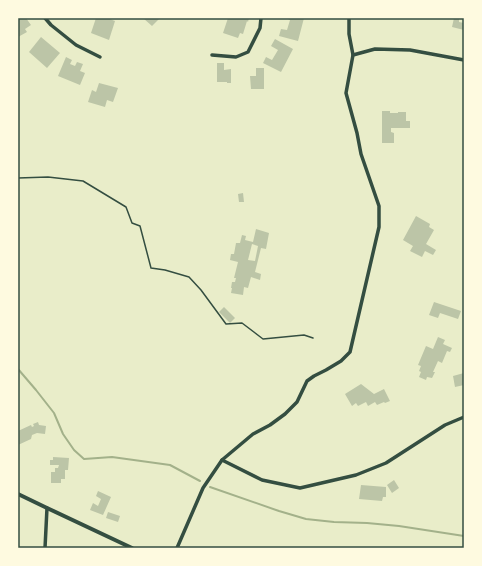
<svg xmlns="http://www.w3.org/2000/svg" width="482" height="566" viewBox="0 0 482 566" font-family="'IBM Plex Sans',sans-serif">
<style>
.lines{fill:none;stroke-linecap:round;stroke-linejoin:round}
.stream{stroke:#a3b18a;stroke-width:2}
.building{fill:#bcc5a7;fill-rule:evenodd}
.service{stroke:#344e41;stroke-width:1.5}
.minor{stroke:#344e41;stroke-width:3.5}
.tertiary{stroke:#344e41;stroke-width:4}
.neatline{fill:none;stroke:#344e41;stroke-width:1.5}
</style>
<rect width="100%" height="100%" fill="#e9edc9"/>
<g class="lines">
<!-- stream -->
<g class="stream">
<path d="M18 369 36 390 54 413 63 434 74 450 84 459 112 457 170 465 200 481"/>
<path d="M210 487 279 511 306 519 334 522 367 523 399 526 464 536"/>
</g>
</g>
<!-- building -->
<g class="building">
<path d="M18 18H26L31 25 25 29 27 32 18 37Z"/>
<path d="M96 18H107L115 21 109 40 91 33Z"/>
<path d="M143 18H160L152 26Z"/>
<path d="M228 18H249L248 22 247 21 243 34 240 33 238 38 223 33Z"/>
<path d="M286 18H304L298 41 279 36 281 29 287 30 290 20Z"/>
<path d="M454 18H459V22L464 23V30L452 27Z"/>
<path d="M41 37 60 53 47 68 29 52Z"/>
<path d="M275 39 293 49 281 72 263 63 266 57 272 60 278 50 271 46Z"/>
<path d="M66 57 72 60 70 64 75 66 77 62 83 64 80 71 85 73 80 85 58 76Z"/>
<path d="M217 63H224V70L231 69V83H227V82H217Z"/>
<path d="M256 68H264V89H251L250 76H256Z"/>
<path d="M99 83 118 88 113 102 107 100 105 107 88 102 92 90 96 92Z"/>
<path d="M382 111H390V113H398V112H406V121H410V128H391V132L394 133V143H382Z"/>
<path d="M243 193 244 202H239L238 194Z"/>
<path d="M416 216 430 224 429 227 434 230 426 244 436 250 433 255 425 251 422 257 410 251 413 246 403 240Z"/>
<path d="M256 229 269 233 266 249 261 248 255 272 261 274 260 280 251 277 248 288 244 287 243 295 231 293 232 288H231L232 282H235L236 278H234L238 262 230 260 231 254H234L236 243H240L242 235 246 236 245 240 253 242ZM252 244 258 246 255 261 248 260Z"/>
<path d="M434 302 461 311 458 319 440 313 438 318 429 315Z"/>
<path d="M224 307 235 318 230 323 219 312Z"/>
<path d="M438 337 445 340 443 344 452 348 450 352 447 351 442 363 438 361 433 372H435L432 378 427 377 426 380 419 377 421 372 419 371 421 366 418 365 426 346 433 349Z"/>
<path d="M464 373V385L455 387 453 376Z"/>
<path d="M361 384 374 394 384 389 390 401 385 403 384 402 377 405 375 402 368 406 366 402 358 406 356 403 352 406 345 394Z"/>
<path d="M38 422 39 425 46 426 45 434 37 433 32 435 31 439 18 445V431L31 425 32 427 34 426 33 424Z"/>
<path d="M53 457 69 458 68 470H65V479H61V483H51V472H55V468H58L59 465H50V460H53Z"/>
<path d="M394 480 399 488 392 493 387 485Z"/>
<path d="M361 485 386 487V497H383L382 501 359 499Z"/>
<path d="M98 491 111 497 103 515 90 510 93 503 98 506 101 499 96 496Z"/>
<path d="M108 512 120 516 118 522 106 518Z"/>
</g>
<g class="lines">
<!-- service -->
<path class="service" d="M18 178 48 177 83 181 126 207 132 223 140 226 151 268 165 270 189 277 201 290 226 324 242 323 263 339 304 335 313 338"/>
<!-- minor -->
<g class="minor">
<path d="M45 18 51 25 76 45 100 57"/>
<path d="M349 18V34L353 55"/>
<path d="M212 55 236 57 248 52 260 28 261 18"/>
<path d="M222 460 262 480 300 488 356 475 386 463 445 425 464 417"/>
<path d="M45 548 47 508"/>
<path d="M177 548 203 488 222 460 253 434 270 425 285 414 297 402 307 381 314 376 326 370 341 361 350 352 379 227V206L361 154 357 133 346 93 353 55 375 49 410 50 464 60"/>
</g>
<!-- tertiary -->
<path class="tertiary" d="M18 494 47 508 132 548"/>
</g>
<!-- border -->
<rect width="482" height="566" fill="none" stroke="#fefae0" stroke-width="38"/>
<rect x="19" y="19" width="444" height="528" class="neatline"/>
</svg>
